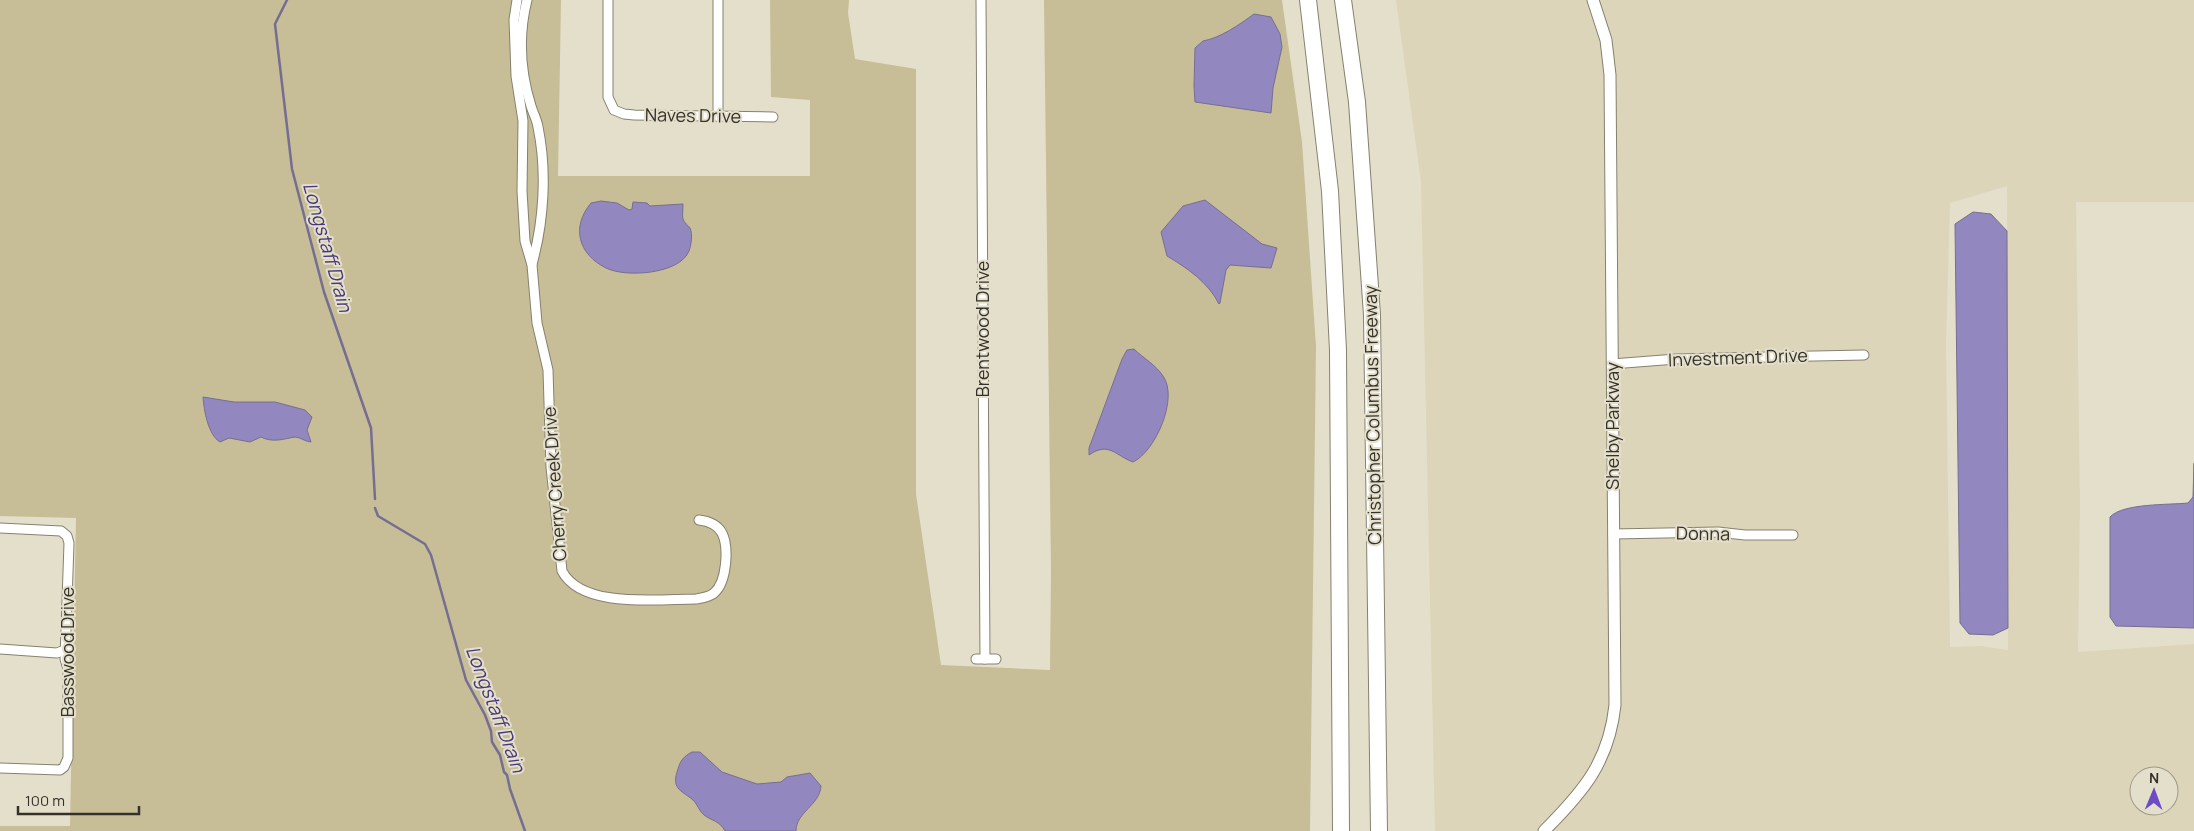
<svg xmlns="http://www.w3.org/2000/svg" width="2194" height="831" viewBox="0 0 2194 831" font-family="Manrope,sans-serif">
<style>
.built{fill:#dcd5ba;fill-rule:evenodd}
.green{fill:#c7bd97}
.water{fill:#9288bf;stroke:#766e92}
.lines{fill:none;stroke-linecap:round;stroke-linejoin:round}
.stream{stroke:#766e92;stroke-width:2.5}
.minor-casing{stroke:#86816f;stroke-width:11}
.tertiary-casing{stroke:#86816f;stroke-width:13}
.motorway-casing{stroke:#86816f;stroke-width:18}
.minor{stroke:#fff;stroke-width:9}
.tertiary{stroke:#fff;stroke-width:11}
.motorway{stroke:#fff;stroke-width:16}
.labels{text-anchor:middle;stroke-width:4;stroke-linejoin:round;paint-order:stroke}
.street-label{font-size:18px;fill:#34312a;stroke:#e4dfcb}
.water-label{font-size:19px;font-style:italic;fill:#47367a;stroke:#e4dfcb}
</style>
<rect width="100%" height="100%" fill="#e4dfcb"/>
<!-- built -->
<path class="built" d="M1396 0H2194V202H2076L2080 504 2078 652 2194 644V831H1435L1421 182ZM2007 186 2008 650 1981 646 1950 647 1946 343 1950 203ZM2139 776H2169V806H2139Z"/>
<!-- green -->
<path class="green" d="M0 0H561L558 176H810V100L771 97 770 0H849L848 13 855 59 916 69V494L941 665 1050 670 1051 570 1044 0H1282L1302 142 1316 346 1310 831H0V826H70L76 518 0 516Z"/>
<!-- water -->
<g class="water">
<path d="M1254 14 1271 17 1280 34 1282 47 1273 88 1271 113 1195 102 1194 86 1195 48 1203 41C1220 38 1239 25 1254 14Z"/>
<path d="M1205 200 1262 244 1277 248 1271 268 1230 265 1226 270 1220 303 1219 304C1208 282 1187 268 1167 256L1161 232 1183 206Z"/>
<path d="M601 201 617 203 629 210 632 209 633 202 647 203 650 206 683 204C683 209 682 215 683 219 684 223 688 225 690 228 693 234 691 246 689 251 680 274 626 278 606 268 578 254 571 227 591 203Z"/>
<path d="M1973 212 1991 214 2007 231 2008 628 1993 635 1969 634 1960 623 1955 224Z"/>
<path d="M1134 349C1143 358 1156 365 1163 376 1179 398 1155 452 1133 462 1116 456 1109 441 1089 455V448L1122 359 1127 350Z"/>
<path d="M203 397 234 402H275L305 410 312 417 307 430 311 442C306 442 300 437 295 437 283 439 273 443 261 437L250 442 229 438 220 442C208 435 204 410 203 397Z"/>
<path d="M2194 463V628L2116 626 2110 617V517C2123 503 2169 505 2188 503L2193 497Z"/>
<path d="M692 752H700L722 772 757 784 781 782 787 777 810 773 821 786C820 805 796 812 796 831H725C720 821 712 821 704 815 699 811 697 803 692 799 680 790 671 788 678 769 680 761 684 756 692 752Z"/>
</g>
<g class="lines">
<!-- stream -->
<g class="stream">
<path d="M287 0 275 24 292 169 324 292 371 428 375 499"/>
<path d="M375 508 378 516 425 544 431 555 466 680 485 715 491 731 492 742 500 755 504 772 507 775 510 789 525 831"/>
</g>
<!-- minor casing -->
<g class="minor-casing">
<g id="minor">
<path d="M517 0 514 20 515 47 516 76 523 121 522 191 525 241 532 265 537 323 548 370 551 467 562 571C582 609 658 599 696 599 702 598 710 597 714 593 727 582 729 547 722 533 717 524 708 521 699 520"/>
<path d="M527 0C518 36 520 71 531 106 533 113 537 120 538 127 547 171 544 221 532 264"/>
<path d="M608 0V97L614 110 624 114 634 115 773 117"/>
<path d="M718 0V116"/>
<path d="M981 0 985 659"/>
<path d="M1612 364 1676 359 1864 355"/>
<path d="M0 528 61 531 67 536 69 543 65 659 68 669V758L64 767 60 770 0 768"/>
<path d="M1613 534 1718 532 1745 535H1793"/>
<path d="M0 649 57 653 67 649"/>
<path d="M976 659H996"/>
</g>
</g>
<!-- tertiary casing -->
<g class="tertiary-casing">
<path id="tertiary" d="M1544 831C1583 792 1609 762 1615 705L1610 75 1606 40 1593 0"/>
</g>
<!-- motorway casing -->
<g class="motorway-casing">
<g id="motorway">
<path d="M1308 0 1330 191 1338 350 1341 831"/>
<path d="M1343 0 1357 102 1372 315 1379 831"/>
</g>
</g>
<!-- minor -->
<use href="#minor" class="minor"/>
<!-- tertiary -->
<use href="#tertiary" class="tertiary"/>
<!-- motorway -->
<use href="#motorway" class="motorway"/>
</g>
<g class="labels">
<!-- street labels -->
<g class="street-label">
<text transform="translate(693 116) rotate(1)" y="6">Naves Drive</text>
<text transform="translate(983 329) rotate(-90)" y="6">Brentwood Drive</text>
<text transform="translate(1738 358) rotate(-2)" y="6">Investment Drive</text>
<text transform="translate(1373 415) rotate(-91)" y="6">Christopher Columbus Freeway</text>
<text transform="translate(1613 426) rotate(-90)" y="6">Shelby Parkway</text>
<text transform="translate(555 484) rotate(-94)" y="6">Cherry Creek Drive</text>
<text transform="translate(1703 534) rotate(1)" y="6">Donna</text>
<text transform="translate(68 652) rotate(-90)" y="6">Basswood Drive</text>
</g>
<!-- water labels -->
<g class="water-label">
<text transform="translate(328 247) rotate(74)" y="7">Longstaff Drain</text>
<text transform="translate(496 709) rotate(69)" y="7">Longstaff Drain</text>
</g>
</g>
<!-- north arrow -->
<g transform="translate(2154 791) rotate(1)"><circle r="24" fill="#e4dfcb" stroke="#9e998b"/>
<path d="M0-4L9 19L0 12L-9 19Z" fill="#6e4bc4"/>
<text y="-8" font-size="14" font-weight="bold" text-anchor="middle" fill="#34312a">N</text>
</g>
<!-- scale -->
<path d="M18 806v8h121v-8" fill="none" stroke="#34312a" stroke-width="2.5"/>
<text x="25" y="806" font-size="15" fill="#34312a" stroke="#e4dfcb" stroke-width="4" paint-order="stroke">100 m</text>
</svg>
